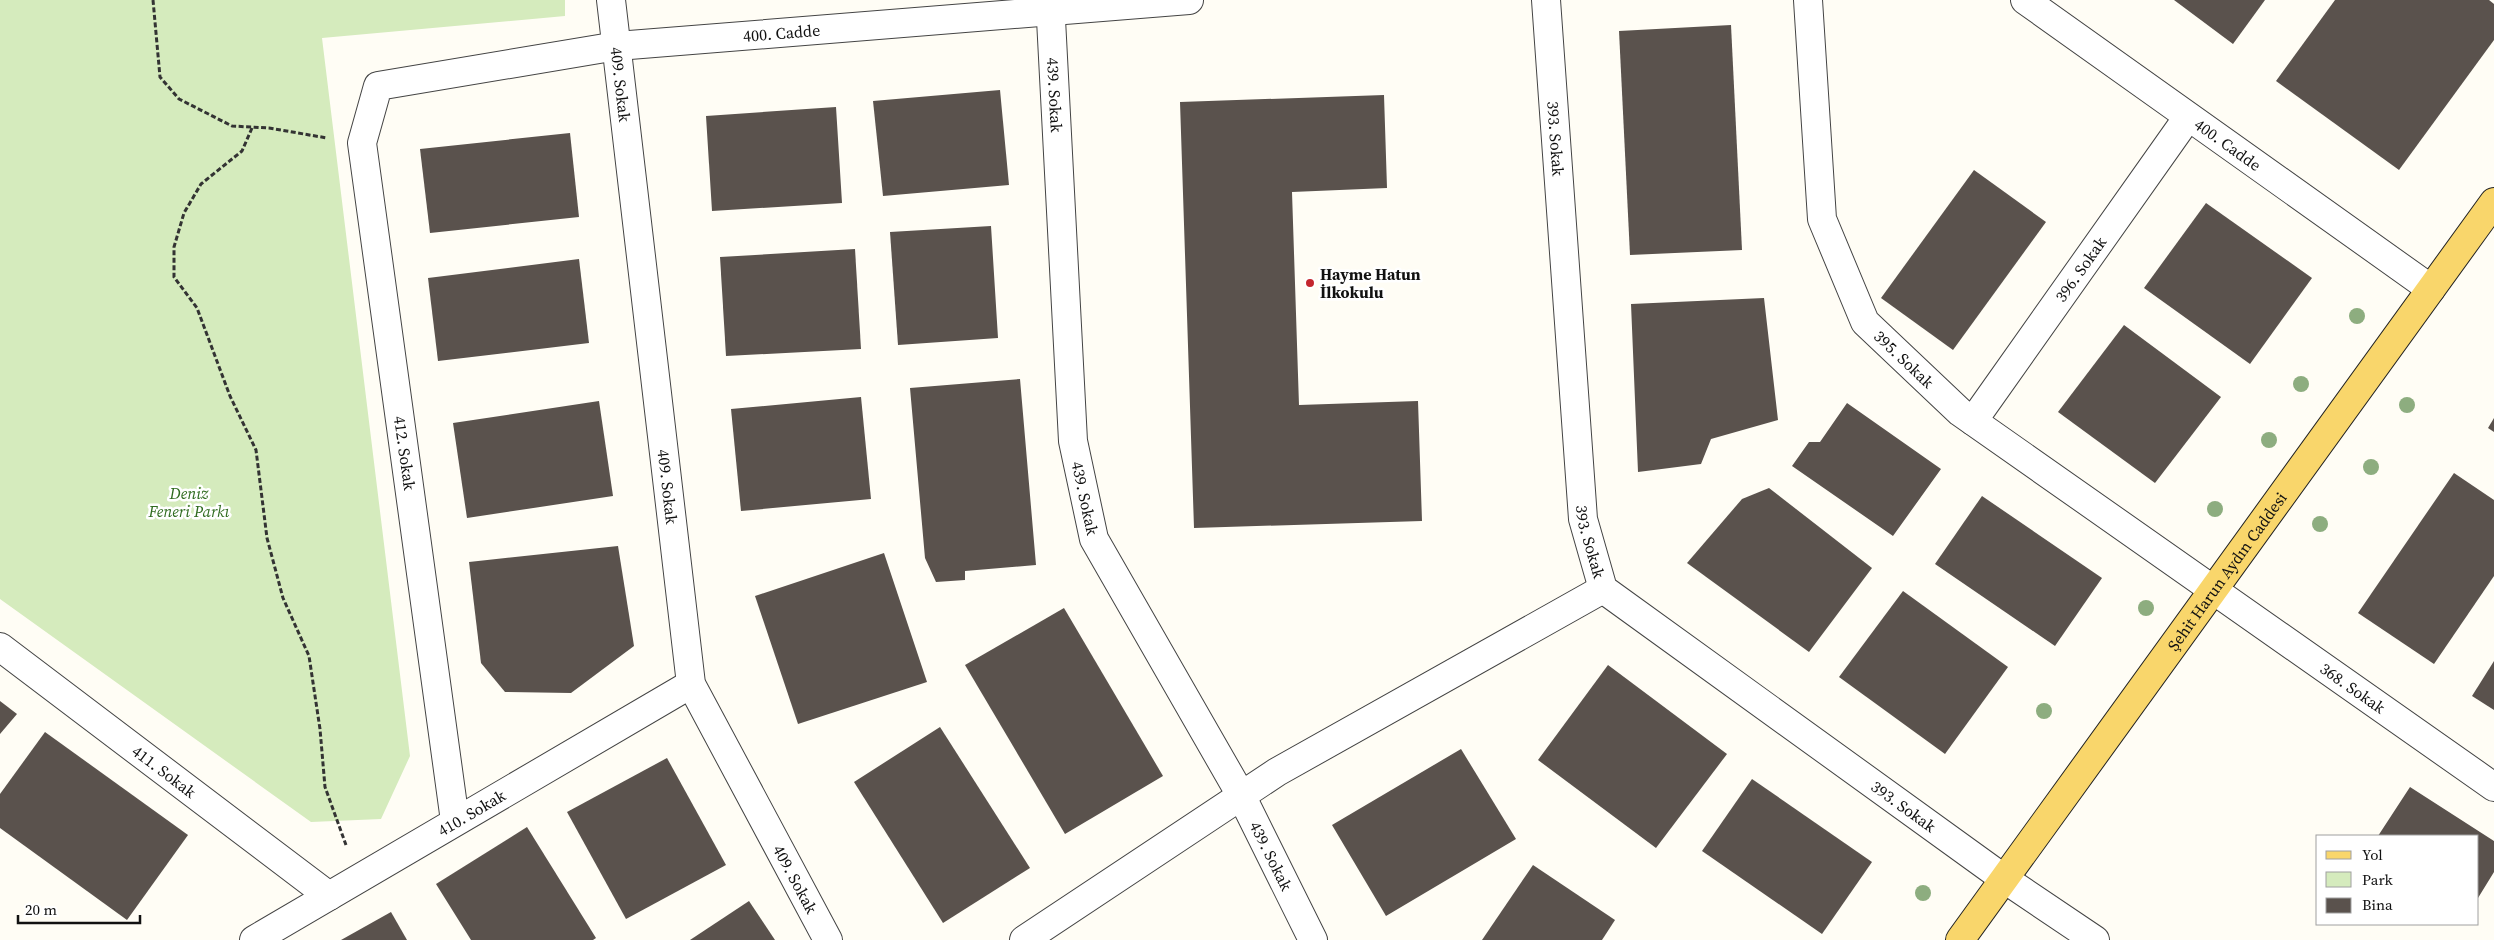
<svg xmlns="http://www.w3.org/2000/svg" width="2494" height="940" viewBox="0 0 2494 940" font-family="'Source Serif 4',serif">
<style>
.green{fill:#d5ebbd}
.building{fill:#5a524d}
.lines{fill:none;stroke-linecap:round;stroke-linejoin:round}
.minor-casing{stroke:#444;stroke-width:30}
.major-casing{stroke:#222;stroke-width:30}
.path{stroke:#333;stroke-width:3;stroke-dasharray:5 2.5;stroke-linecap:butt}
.minor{stroke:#fff;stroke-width:28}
.major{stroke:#f9d66b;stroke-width:28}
.tree{fill:#8dad7f}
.poi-dot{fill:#c4262e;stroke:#fff;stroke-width:2}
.labels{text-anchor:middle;stroke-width:5;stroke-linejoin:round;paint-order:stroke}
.street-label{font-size:16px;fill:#111;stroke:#fff}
.poi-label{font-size:16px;font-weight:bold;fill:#111;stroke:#fff;text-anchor:start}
.park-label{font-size:16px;font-style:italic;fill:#2f6b1f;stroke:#fff}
</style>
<rect width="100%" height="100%" fill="#fffdf5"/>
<!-- green -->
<path class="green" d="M0 0H565V16L322 38 410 756 381 819 311 822 0 599Z"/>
<!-- building -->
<g class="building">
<path d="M2174 0H2265L2233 44Z"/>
<path d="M2335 0H2489L2494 4V40L2399 170 2276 81Z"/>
<path d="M1731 25 1742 250 1630 255 1619 31Z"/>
<path d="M1000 90 1009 185 883 196 873 101Z"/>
<path d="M1384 95 1387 188 1292 192 1299 405 1418 401 1422 521 1194 528 1180 102Z"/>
<path d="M836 107 842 203 712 211 706 116Z"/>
<path d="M570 133 579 217 430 233 420 149Z"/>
<path d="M1974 170 2046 222 1953 350 1881 298Z"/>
<path d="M2206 203 2312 278 2250 364 2144 288Z"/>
<path d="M991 226 998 338 898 345 890 232Z"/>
<path d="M855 249 861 349 726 356 720 257Z"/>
<path d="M579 259 589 343 438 361 428 278Z"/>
<path d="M1764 298 1778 420 1711 439 1701 464 1638 472 1631 304Z"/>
<path d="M2124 325 2221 397 2155 483 2058 412Z"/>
<path d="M1020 379 1036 565 965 571V580L936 582 925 558 910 388Z"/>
<path d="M861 397 871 499 741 511 731 409Z"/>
<path d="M599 401 613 496 467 518 453 423Z"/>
<path d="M1847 403 1941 469 1893 536 1792 466 1809 442H1820Z"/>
<path d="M2494 418V432L2488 428Z"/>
<path d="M2454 473 2494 500V576L2434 664 2358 613Z"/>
<path d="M1769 488 1872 568 1809 652 1687 563 1742 499Z"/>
<path d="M1982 496 2102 578 2055 646 1935 564Z"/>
<path d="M618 546 634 646 571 693 505 692 481 663 469 562Z"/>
<path d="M884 553 927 682 798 724 755 596Z"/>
<path d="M1903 591 2008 667 1945 754 1839 677Z"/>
<path d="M1064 608 1163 776 1065 834 965 665Z"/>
<path d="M2494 661V710L2472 696Z"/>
<path d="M1608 665 1727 754 1656 848 1538 760Z"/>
<path d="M0 701 17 714 0 734Z"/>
<path d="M940 727 1030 868 943 923 854 782Z"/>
<path d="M45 732 188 835 127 920 0 828V794Z"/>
<path d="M1461 749 1516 839 1386 916 1332 825Z"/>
<path d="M667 758 726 865 626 919 567 812Z"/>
<path d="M1752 779 1872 862 1822 934 1702 851Z"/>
<path d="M2410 787 2494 841V872L2478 898V836H2378Z"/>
<path d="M527 827 596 938 593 940H471L436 884Z"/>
<path d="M1533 865 1615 920 1602 940H1482Z"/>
<path d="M749 901 775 940H690Z"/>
<path d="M391 912 407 940H341Z"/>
</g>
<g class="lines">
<!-- minor casing -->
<g class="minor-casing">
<g id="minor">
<path id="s1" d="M611 0 691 684 828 940"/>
<path id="s2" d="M1050 0 1073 441 1094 539 1242 797 1313 940"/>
<path id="s3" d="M1546 0 1583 519 1603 589 2003 878 2095 940"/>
<path id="s4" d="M1808 0 1822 219 1865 322 1960 412 2494 787"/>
<path id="s5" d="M2025 0 2431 289"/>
<path id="s6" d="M1973 421 2188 117"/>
<path id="s7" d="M0 647 329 896"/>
<path id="s8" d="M455 821 362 143 378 86 617 46 1189 0"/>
<path id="s9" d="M254 940 691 684"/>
<path d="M1024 940 1277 772 1603 589"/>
</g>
</g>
<!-- major casing -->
<g class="major-casing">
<g id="major">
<path id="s10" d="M1960 940 2494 202"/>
</g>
</g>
<!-- path -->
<g class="path">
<path d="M153 0 160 77 179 99 232 126 269 128 327 138"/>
<path d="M252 128 242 151 201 184 184 213 174 247V277L197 308 230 396 256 450 267 538 283 598 309 656 320 729 325 787 346 845"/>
</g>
<!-- minor -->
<use href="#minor" class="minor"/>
<!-- major -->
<use href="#major" class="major"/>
</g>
<!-- trees -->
<g class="tree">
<circle cx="2357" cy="316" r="8"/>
<circle cx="2301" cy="384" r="8"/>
<circle cx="2407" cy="405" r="8"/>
<circle cx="2269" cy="440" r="8"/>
<circle cx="2371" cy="467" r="8"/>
<circle cx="2215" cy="509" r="8"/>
<circle cx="2320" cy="524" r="8"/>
<circle cx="2146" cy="608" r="8"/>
<circle cx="2044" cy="711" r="8"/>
<circle cx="1923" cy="893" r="8"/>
</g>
<!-- markers -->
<circle class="poi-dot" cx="1310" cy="283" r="5"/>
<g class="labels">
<!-- street labels -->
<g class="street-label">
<text dy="6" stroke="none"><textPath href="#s8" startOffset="1151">400. Cadde</textPath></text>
<text dy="6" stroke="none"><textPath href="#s1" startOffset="85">409. Sokak</textPath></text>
<text dy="6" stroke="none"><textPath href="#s2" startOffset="95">439. Sokak</textPath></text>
<text dy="6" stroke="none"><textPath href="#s3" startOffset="139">393. Sokak</textPath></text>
<text dy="6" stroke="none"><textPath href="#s5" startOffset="249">400. Cadde</textPath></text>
<text dy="6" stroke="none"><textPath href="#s6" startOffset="186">396. Sokak</textPath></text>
<text dy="6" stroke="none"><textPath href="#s4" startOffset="385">395. Sokak</textPath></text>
<text transform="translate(405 453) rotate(82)" y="6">412. Sokak</text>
<text dy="6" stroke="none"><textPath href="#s1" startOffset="490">409. Sokak</textPath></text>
<text dy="6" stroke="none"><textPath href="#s2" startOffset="500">439. Sokak</textPath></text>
<text dy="6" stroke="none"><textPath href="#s3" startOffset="544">393. Sokak</textPath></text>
<text dy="6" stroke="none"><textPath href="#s10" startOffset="455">Şehit Harun Aydın Caddesi</textPath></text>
<text dy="6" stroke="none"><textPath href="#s4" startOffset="942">368. Sokak</textPath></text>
<text dy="6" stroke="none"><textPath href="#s7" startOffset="206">411. Sokak</textPath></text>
<text dy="6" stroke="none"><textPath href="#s3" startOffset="964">393. Sokak</textPath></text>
<text dy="6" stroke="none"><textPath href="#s9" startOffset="252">410. Sokak</textPath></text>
<text dy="6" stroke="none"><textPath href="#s2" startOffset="905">439. Sokak</textPath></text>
<text dy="6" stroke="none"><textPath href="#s1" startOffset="910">409. Sokak</textPath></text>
</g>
<!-- poi labels -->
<g class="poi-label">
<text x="1320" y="280">Hayme Hatun<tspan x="1320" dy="18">İlkokulu</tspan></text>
</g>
<!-- park labels -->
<g class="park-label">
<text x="189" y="499">Deniz<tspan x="189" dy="18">Feneri Parkı</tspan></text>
</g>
</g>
<!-- legend -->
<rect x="2316" y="835" width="162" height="90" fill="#ffffff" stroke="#a0a0a0"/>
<rect x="2326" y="851" width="25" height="8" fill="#f9d66b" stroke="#a0a0a0"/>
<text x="2362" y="860" font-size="15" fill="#111111">Yol</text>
<rect x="2326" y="872" width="25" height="15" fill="#d5ebbd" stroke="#a0a0a0"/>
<text x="2362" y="885" font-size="15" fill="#111111">Park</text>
<rect x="2326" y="898" width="25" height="15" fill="#5a524d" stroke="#a0a0a0"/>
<text x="2362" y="910" font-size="15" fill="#111111">Bina</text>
<!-- scale -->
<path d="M18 915v8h122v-8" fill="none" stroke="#111111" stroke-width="2.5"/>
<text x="25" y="915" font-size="15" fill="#111111" stroke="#ffffff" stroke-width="4" paint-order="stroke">20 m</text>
</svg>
